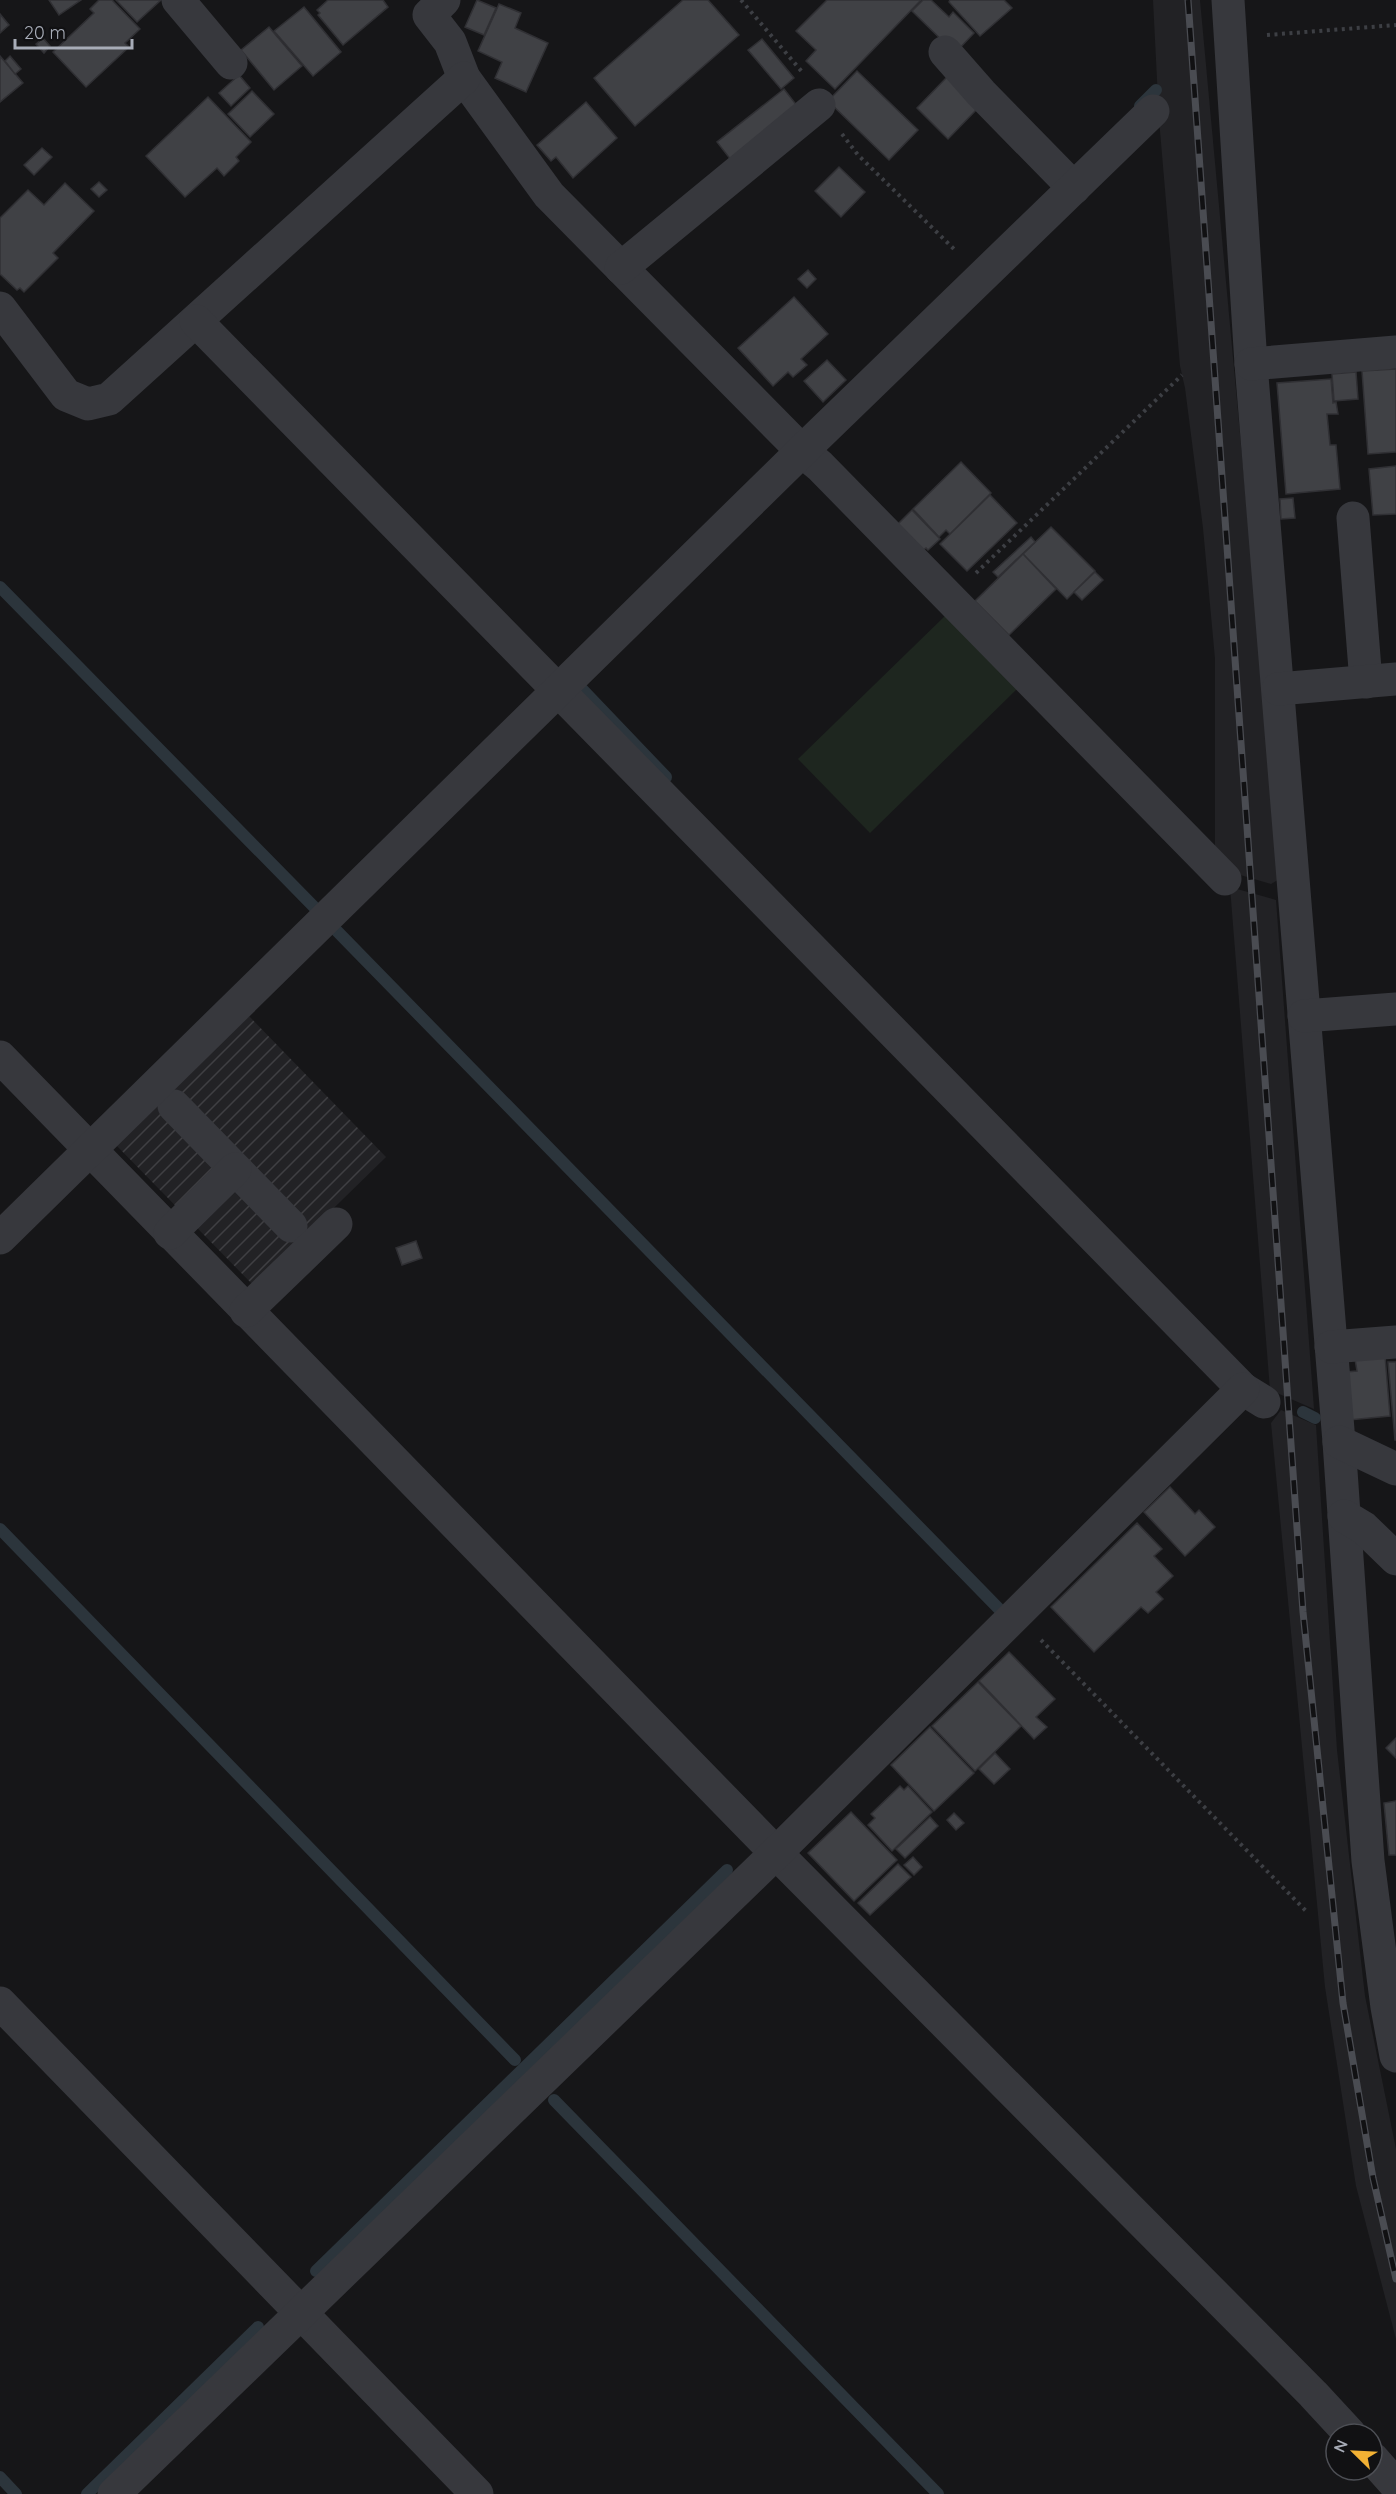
<svg xmlns="http://www.w3.org/2000/svg" width="1396" height="2494" viewBox="0 0 1396 2494" font-family="Quicksand,sans-serif">
<style>
.built{fill:#222225}
.industrial{fill:url(#industrial-furrows)}
.grass{fill:#1e261f}
.lines{fill:none;stroke-linecap:round;stroke-linejoin:round}
.stream{stroke:#2c353c;stroke-width:12}
.building{fill:#404145;stroke:#303034;stroke-width:1.5}
.path{stroke:#3d3f44;stroke-width:4;stroke-dasharray:3 4.5;stroke-linecap:butt}
.minor{stroke:#37383d;stroke-width:33}
.rail-casing{stroke:#4a4c52;stroke-width:7}
.rail{stroke:#111113;stroke-width:4.5;stroke-dasharray:14;stroke-linecap:butt}
</style>
<defs>
<pattern id="industrial-furrows" width="10" height="10" patternUnits="userSpaceOnUse" patternTransform="scale(1.5)"><rect width="10" height="10" fill="#222225"/><path d="M-1 1l2-2M0 10L10 0M9 11l2-2" fill="none" stroke="#3f3f43"/></pattern>
</defs>
<rect width="100%" height="100%" fill="#161618"/>
<!-- built -->
<g class="built">
<path d="M1153 0H1200L1281 878 1271 884 1230 872V861L1215 848V659L1203 528 1185 388 1180 366 1159 119Z"/>
<path d="M1230 887 1276 900 1314 1409 1270 1390Z"/>
<path d="M1281 1410 1316 1425 1337 1750 1365 1996 1396 2149V2339L1356 2186 1325 1987 1271 1423Z"/>
</g>
<!-- industrial -->
<path class="industrial" d="M247 1014 386 1157 254 1286 115 1144Z"/>
<!-- grass -->
<path class="grass" d="M946 615 1018 688 870 833 798 759Z"/>
<g class="lines">
<!-- stream -->
<g class="stream">
<path d="M1140 106 1156 90"/>
<path d="M0 587 318 911"/>
<path d="M579 686 666 777"/>
<path d="M334 928 1002 1612"/>
<path d="M1303 1412 1315 1418"/>
<path d="M0 1529 515 2060"/>
<path d="M554 2100 938 2494"/>
<path d="M316 2271 727 1870"/>
<path d="M0 2477 16 2494"/>
<path d="M87 2494 258 2327"/>
</g>
</g>
<!-- building -->
<g class="building">
<path d="M49 0H81L59 15Z"/>
<path d="M99 0H112L140 29 125 43 129 47 86 87 53 52 94 13 90 9Z"/>
<path d="M116 0H161L137 22Z"/>
<path d="M328 0H383L388 7 343 45 318 15 320 13 317 10Z"/>
<path d="M477 0 496 8 484 35 465 27Z"/>
<path d="M683 0H708L739 35 635 126 594 78Z"/>
<path d="M827 0H921L835 89 806 61 816 50 796 31Z"/>
<path d="M923 0H931L949 17 953 12 974 33 955 53 912 11Z"/>
<path d="M950 0H1004L1012 8 980 36 949 2Z"/>
<path d="M499 4 521 13 515 28 548 43 526 92 495 78 502 62 478 51Z"/>
<path d="M304 7 341 52 313 76 274 31Z"/>
<path d="M0 14 9 25 0 33Z"/>
<path d="M269 27 302 66 274 90 241 50Z"/>
<path d="M43 38 50 46 44 53 36 44Z"/>
<path d="M762 39 794 78 781 89 748 50Z"/>
<path d="M0 56 23 83 0 102Z"/>
<path d="M10 56 21 69 15 74 5 61Z"/>
<path d="M857 71 918 130 889 160 828 101Z"/>
<path d="M239 75 250 88 231 106 219 93Z"/>
<path d="M947 77 978 108 948 139 917 108Z"/>
<path d="M784 89 798 107 731 160 717 142Z"/>
<path d="M252 91 274 114 250 137 228 114Z"/>
<path d="M208 97 251 142 236 157 239 161 224 176 217 168 185 197 146 156Z"/>
<path d="M586 102 617 138 573 178 556 157 551 161 537 145Z"/>
<path d="M42 148 52 157 34 175 24 165Z"/>
<path d="M839 167 865 192 841 217 815 191Z"/>
<path d="M99 182 107 190 99 197 91 189Z"/>
<path d="M65 183 94 211 53 253 58 258 24 292 20 288 17 290 0 274V218L28 190 44 205Z"/>
<path d="M808 270 816 279 807 288 798 279Z"/>
<path d="M794 297 828 334 801 359 807 365 793 377 788 372 773 386 738 348Z"/>
<path d="M827 360 846 380 823 402 804 381Z"/>
<path d="M1396 369V452L1368 454 1362 371Z"/>
<path d="M1356 372 1358 399 1334 401 1332 374Z"/>
<path d="M1331 379 1333 403 1336 402 1338 414H1327L1330 445H1336L1340 489 1286 494 1277 383Z"/>
<path d="M961 462 991 493 950 534 946 530 939 537 913 509Z"/>
<path d="M1396 466V514L1373 515 1369 469Z"/>
<path d="M990 495 1017 523 967 571 940 544Z"/>
<path d="M1293 498 1295 518 1281 519 1280 499Z"/>
<path d="M912 510 940 539 928 550 926 548 922 551 897 525Z"/>
<path d="M1051 527 1095 571 1067 599 1023 554Z"/>
<path d="M1031 537 1035 542 998 577 993 572Z"/>
<path d="M1023 554 1056 589 1009 635 975 601Z"/>
<path d="M1095 572 1103 580 1082 600 1074 592Z"/>
<path d="M416 1241 422 1258 402 1265 396 1248Z"/>
<path d="M1385 1356 1390 1416 1349 1420 1346 1372 1357 1371 1355 1359Z"/>
<path d="M1388 1362H1396V1440H1395Z"/>
<path d="M1170 1487 1195 1514 1199 1510 1215 1527 1185 1556 1144 1512Z"/>
<path d="M1137 1523 1162 1549 1154 1556 1173 1576 1156 1592 1163 1599 1148 1613 1141 1607 1094 1652 1051 1607Z"/>
<path d="M1009 1652 1055 1699 1036 1717 1047 1727 1034 1739 979 1681Z"/>
<path d="M978 1682 1021 1726 975 1771 932 1726Z"/>
<path d="M930 1727 974 1773 934 1811 891 1765Z"/>
<path d="M1396 1738V1758L1386 1748Z"/>
<path d="M995 1753 1010 1769 994 1784 979 1769Z"/>
<path d="M900 1786 904 1790 908 1786 932 1812 892 1851 868 1825 875 1818 871 1814Z"/>
<path d="M1396 1801V1855H1389L1384 1803Z"/>
<path d="M851 1812 897 1860 854 1901 808 1853Z"/>
<path d="M954 1813 964 1823 956 1830 947 1820Z"/>
<path d="M930 1817 938 1826 905 1858 896 1849Z"/>
<path d="M913 1857 922 1867 914 1875 904 1865Z"/>
<path d="M898 1864 911 1877 870 1915 858 1903Z"/>
</g>
<g class="lines">
<!-- path -->
<g class="path">
<path d="M741 0 803 73"/>
<path d="M1267 35 1396 25"/>
<path d="M842 134 858 155 956 251"/>
<path d="M976 573 1182 375"/>
<path d="M1041 1640 1307 1912"/>
</g>
<!-- minor -->
<g class="minor">
<path d="M178 0 231 63"/>
<path d="M444 0 429 15 450 42 464 78 549 195 802 451 820 466 1225 879"/>
<path d="M1228 0 1251 364 1339 1442 1368 1861 1387 2007 1396 2056"/>
<path d="M945 52 981 93 1074 188"/>
<path d="M621 268 819 105"/>
<path d="M0 308 66 395 88 404 109 399 464 78"/>
<path d="M196 321 1243 1389 1264 1402"/>
<path d="M1251 364 1396 352"/>
<path d="M1353 518 1366 682"/>
<path d="M1278 689 1396 679"/>
<path d="M1304 1016 1396 1009"/>
<path d="M0 1057 776 1853 1313 2394 1350 2434"/>
<path d="M174 1106 291 1226"/>
<path d="M170 1233 235 1169"/>
<path d="M0 1238 802 451 1153 111"/>
<path d="M246 1311 336 1224"/>
<path d="M1331 1347 1396 1342"/>
<path d="M1339 1442 1396 1469"/>
<path d="M1344 1516 1364 1528 1396 1559"/>
<path d="M0 2003 477 2494"/>
<path d="M1372 2458 1396 2485"/>
<path d="M114 2494 776 1853 1243 1389"/>
</g>
<!-- rail casing -->
<g class="rail-casing">
<path id="rail" d="M1188 0 1303 1612 1343 2003 1373 2178 1396 2279"/>
</g>
<!-- rail -->
<use href="#rail" class="rail"/>
</g>
<!-- north arrow -->
<g transform="translate(1354 2452) rotate(294)"><circle r="28" fill="#111113" stroke="#4d4f55" stroke-width="1.5"/>
<path d="M0-4.5L10 22L0 15L-10 22Z" fill="#f2b134"/>
<text y="-9" font-size="16" font-weight="bold" text-anchor="middle" fill="#a8adb8">N</text>
</g>
<!-- scale -->
<path d="M15 39v9h117v-9" fill="none" stroke="#a8adb8" stroke-width="3"/>
<text x="24" y="39" font-size="18" fill="#a8adb8" stroke="#111113" stroke-width="4.5" paint-order="stroke">20 m</text>
</svg>
